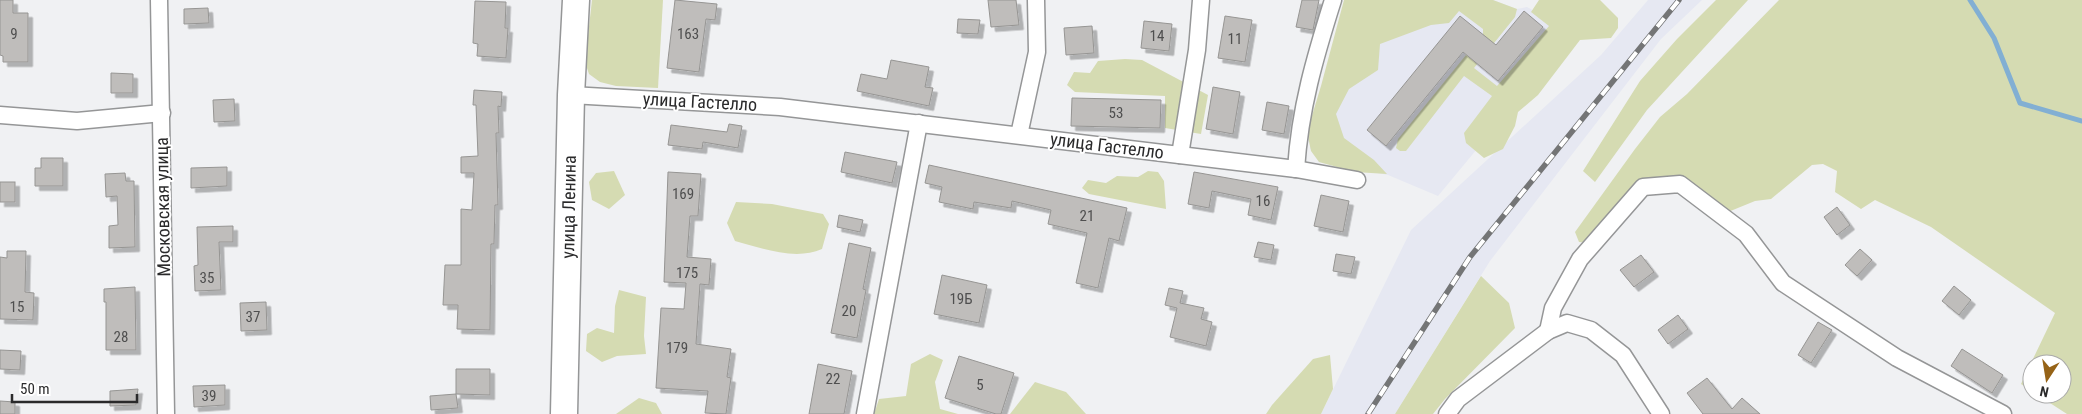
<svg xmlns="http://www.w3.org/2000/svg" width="2082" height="414" viewBox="0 0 2082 414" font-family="'Roboto Condensed',sans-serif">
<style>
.built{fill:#e6e8f2}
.green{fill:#d5dbb2}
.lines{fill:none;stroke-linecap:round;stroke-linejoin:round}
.stream{stroke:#82afd3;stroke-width:5}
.building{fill:#bfbdbb;stroke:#969593;filter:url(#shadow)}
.minor-casing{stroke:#959697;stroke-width:19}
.primary-casing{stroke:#959697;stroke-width:29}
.minor{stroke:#fff;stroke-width:16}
.primary{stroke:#fff;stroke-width:26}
.rail-casing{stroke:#747576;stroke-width:5.5}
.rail{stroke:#fff;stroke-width:4;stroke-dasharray:11;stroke-linecap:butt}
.labels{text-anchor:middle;stroke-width:4;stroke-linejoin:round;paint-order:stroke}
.number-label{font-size:15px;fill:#4f4f4f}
.street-label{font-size:18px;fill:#2a2a2b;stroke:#fff}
</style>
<defs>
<filter id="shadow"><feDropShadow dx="4.5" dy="4.5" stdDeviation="0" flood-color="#0004"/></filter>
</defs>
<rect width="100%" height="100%" fill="#f0f1f3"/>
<!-- built -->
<g class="built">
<path d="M1415 0H1493L1517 9 1527 7 1574 32 1438 196 1388 175 1319 162 1310 148 1321 86Z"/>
<path d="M1648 0H1702L1661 39 1490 261 1395 414H1321L1411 230 1601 55Z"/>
</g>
<!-- green -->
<g class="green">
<path d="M592 0H663L658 88 616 86 600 82 589 74 585 62Z"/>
<path d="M1344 0H1493L1517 9 1515 17 1474 68 1497 86 1549 26 1531 12 1539 0H1600L1618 18V28L1611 38 1580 40 1538 95 1518 112 1515 126 1503 149 1484 158 1466 143 1464 133 1492 96 1464 76 1406 151H1400L1396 148 1398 139 1483 34V29L1459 11 1449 23 1431 25 1380 44 1378 70 1349 89 1336 114 1344 138 1374 160 1387 174 1355 172 1319 162 1311 151 1307 132 1321 86Z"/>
<path d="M1716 0H1748L1647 110 1595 182 1583 171 1640 81 1677 39Z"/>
<path d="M1779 0H2082V414H2067L2036 394H2062V364H2032V391L2021 384 2055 313 1931 227 1875 200 1861 209 1835 192 1837 171 1823 164 1812 165 1771 199 1755 201 1728 212 1677 177 1643 183 1589 243 1579 242 1575 232 1635 149 1660 117 1687 94Z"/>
<path d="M1125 59 1142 60 1208 95 1201 134 1165 128V96L1075 92 1067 85 1074 72 1090 73 1098 61Z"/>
<path d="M614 171 625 195 609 209 592 200 589 182 596 173Z"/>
<path d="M1148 171 1158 172 1164 181 1166 209 1089 194 1082 188 1088 180 1106 183 1117 176 1138 177Z"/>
<path d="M736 202 772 204 823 214 829 224 822 249C795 261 762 248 735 241L727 223Z"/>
<path d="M1481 276 1509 303 1515 328 1445 399 1433 414H1395Z"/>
<path d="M619 290 646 297 644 336 646 354 617 356 602 362 586 351 587 334 597 328 614 333 615 306Z"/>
<path d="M930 354 943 360 935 382 940 409 958 414H874L879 399 906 396 911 364Z"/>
<path d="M1330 355 1333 389 1321 414H1266L1272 405 1313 359Z"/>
<path d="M1035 382 1066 392 1086 414H1010Z"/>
<path d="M639 398 656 403 662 414H616Z"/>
</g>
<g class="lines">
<!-- stream -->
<path class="stream" d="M1970 0 1994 38 2020 103 2082 121"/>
</g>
<!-- building -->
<g class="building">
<path d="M0 0H13V13H28V62H3V56L0 55Z"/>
<path d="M675 0 717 4 715 20 706 19 699 72 667 68Z"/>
<path d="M988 0H1016L1019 25 991 27Z"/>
<path d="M1302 0H1319L1313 30 1296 27Z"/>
<path d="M475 1 506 2 505 28H508L506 58 477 56 478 44 473 43Z"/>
<path d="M208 8 209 23 184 24V9Z"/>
<path d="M1524 11 1543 27 1498 81 1463 52 1386 146 1367 130 1460 16 1496 45Z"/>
<path d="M1225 16 1252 20 1245 62 1218 58Z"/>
<path d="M958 19 980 20 978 34 957 33Z"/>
<path d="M1144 21 1172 24 1169 51 1141 48Z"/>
<path d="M1092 26 1094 53 1066 55 1064 28Z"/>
<path d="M891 60 929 67 925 87 933 88 929 106 857 91 861 74 887 79Z"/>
<path d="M111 73 133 74V93H111Z"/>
<path d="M1213 87 1240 92 1233 134 1206 129Z"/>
<path d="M474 90 502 92 501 107 498 106 499 133H496L498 205H495L494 244H491L490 330 457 329 458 305H443L445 265H461V209L472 210 474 173H461V157L478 156 476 105H473Z"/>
<path d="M1072 98 1161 100 1160 128 1071 126Z"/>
<path d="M234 99 235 121 214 122 213 100Z"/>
<path d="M1267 102 1289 106 1284 134 1262 130Z"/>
<path d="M729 124 742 126 738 148 703 142 702 149 668 145 671 125 727 132Z"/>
<path d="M845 152 897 162 892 183 841 172Z"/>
<path d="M41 158H63V186H35V168H41Z"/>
<path d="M929 165 1127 208 1119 241 1109 238 1098 288 1076 283 1087 233 1048 224 1051 210 1012 201 1011 208 974 202 973 209 939 202 942 187 925 183Z"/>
<path d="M227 167V186L191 188V168Z"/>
<path d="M668 172 701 174 698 216H690L687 257 711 259 709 285 700 284 696 344 731 349 727 377 731 378 726 414 705 413 708 391 656 388 661 308 684 309 686 283 664 282Z"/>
<path d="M1194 172 1278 187 1271 220 1248 215 1251 199 1212 191 1209 208 1188 204Z"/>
<path d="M125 173 126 181H134L135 247 109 248V226L118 225 117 196 106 197 105 174Z"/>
<rect x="0" y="182" width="15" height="20"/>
<path d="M1321 195 1349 201 1343 232 1314 226Z"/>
<path d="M1837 207 1850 225 1837 235 1824 217Z"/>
<path d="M839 215 863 220 860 232 837 227Z"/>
<path d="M233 226V242H219L221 290 195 291 194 266 198 265 197 227Z"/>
<path d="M1258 242 1274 245 1271 260 1254 257Z"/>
<path d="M849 243 871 248 863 289 866 290 857 338 831 333Z"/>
<path d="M1860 249 1872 260 1857 276 1845 265Z"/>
<path d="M7 251H26L25 292 34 293 33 320 0 319V257L7 258Z"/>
<path d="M1336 254 1355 257 1351 274 1333 271Z"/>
<path d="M1641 255 1654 272 1634 287 1620 270Z"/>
<path d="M942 275 987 285 979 323 934 314Z"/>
<path d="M1954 286 1971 300 1959 315 1942 301Z"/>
<path d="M135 287 136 350H106V302H104V289Z"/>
<path d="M1169 288 1183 291 1180 303 1204 308 1201 319 1212 322 1206 346 1170 337 1177 308 1165 305Z"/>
<path d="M266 302 267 330 241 331 240 303Z"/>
<path d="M1678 315 1688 329 1668 344 1658 330Z"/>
<path d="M1818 322 1832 330 1811 363 1798 355Z"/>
<path d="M1962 349 2003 375 1992 393 1951 366Z"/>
<path d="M0 350 21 351 20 370 0 369Z"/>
<path d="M959 356 1014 373 1001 414H996L945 398Z"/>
<path d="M818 364 852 371 844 414H809Z"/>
<path d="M456 369H490V395L456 394 458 408 431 410 430 396 456 394Z"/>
<path d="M1707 378 1732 409 1742 398 1760 414H1703L1687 393Z"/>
<path d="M225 385V405L194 407 193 386Z"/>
<path d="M138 389 136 405 110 406V391Z"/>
<path d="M0 401 15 402V414H0Z"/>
</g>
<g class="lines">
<!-- minor casing -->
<g class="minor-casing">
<g id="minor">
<path d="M159 0 166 414"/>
<path d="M571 95 780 107 1296 169 1357 180"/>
<path d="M0 115 77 121 162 113"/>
<path d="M1019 135 1037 52 1036 0"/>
<path d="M1180 155 1197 50 1201 0"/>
<path d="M1296 169C1300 108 1315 57 1333 0"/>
<path d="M1548 331 1553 308 1580 259 1643 187 1680 184 1746 234 1783 283 1897 358 2003 414"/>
<path d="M865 414 919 123"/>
<path d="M1447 414 1458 399 1548 331 1567 323 1591 330 1623 355 1661 414"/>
</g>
</g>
<!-- primary casing -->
<g class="primary-casing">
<path id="primary" d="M564 414 571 95 576 0"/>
</g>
<!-- minor -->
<use href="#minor" class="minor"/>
<!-- primary -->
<use href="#primary" class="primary"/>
<!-- rail casing -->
<g class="rail-casing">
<path id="rail" d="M1368 414 1470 257 1679 0"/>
</g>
<!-- rail -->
<use href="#rail" class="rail"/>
</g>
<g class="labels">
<!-- number labels -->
<g class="number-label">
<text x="14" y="39">9</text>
<text x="688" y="39">163</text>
<text x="1157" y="41">14</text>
<text x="1235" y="44">11</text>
<text x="1116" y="118">53</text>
<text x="683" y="199">169</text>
<text x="1263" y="206">16</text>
<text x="1087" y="221">21</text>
<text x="687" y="278">175</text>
<text x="207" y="283">35</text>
<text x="961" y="304">19Б</text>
<text x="17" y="312">15</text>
<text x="849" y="316">20</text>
<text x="253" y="322">37</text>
<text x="121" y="342">28</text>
<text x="677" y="353">179</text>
<text x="833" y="384">22</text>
<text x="980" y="390">5</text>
<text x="209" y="401">39</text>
</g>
<!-- street labels -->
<g class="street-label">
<text transform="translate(700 102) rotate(3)" y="6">улица Гастелло</text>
<text transform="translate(1107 146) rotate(7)" y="6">улица Гастелло</text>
<text transform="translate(163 207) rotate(-91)" y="6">Московская улица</text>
<text transform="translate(569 207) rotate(-89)" y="6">улица Ленина</text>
</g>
</g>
<!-- north arrow -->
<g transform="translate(2047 379) rotate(192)"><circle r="24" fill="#ffffff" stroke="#aaaaaa"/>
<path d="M0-4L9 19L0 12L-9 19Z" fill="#966317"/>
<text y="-8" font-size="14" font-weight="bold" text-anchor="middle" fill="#2a2a2b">N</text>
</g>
<!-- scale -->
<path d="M12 394v8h125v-8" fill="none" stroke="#2a2a2b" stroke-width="2.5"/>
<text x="20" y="394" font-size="15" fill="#2a2a2b" stroke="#ffffff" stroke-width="4" paint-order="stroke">50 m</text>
</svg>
